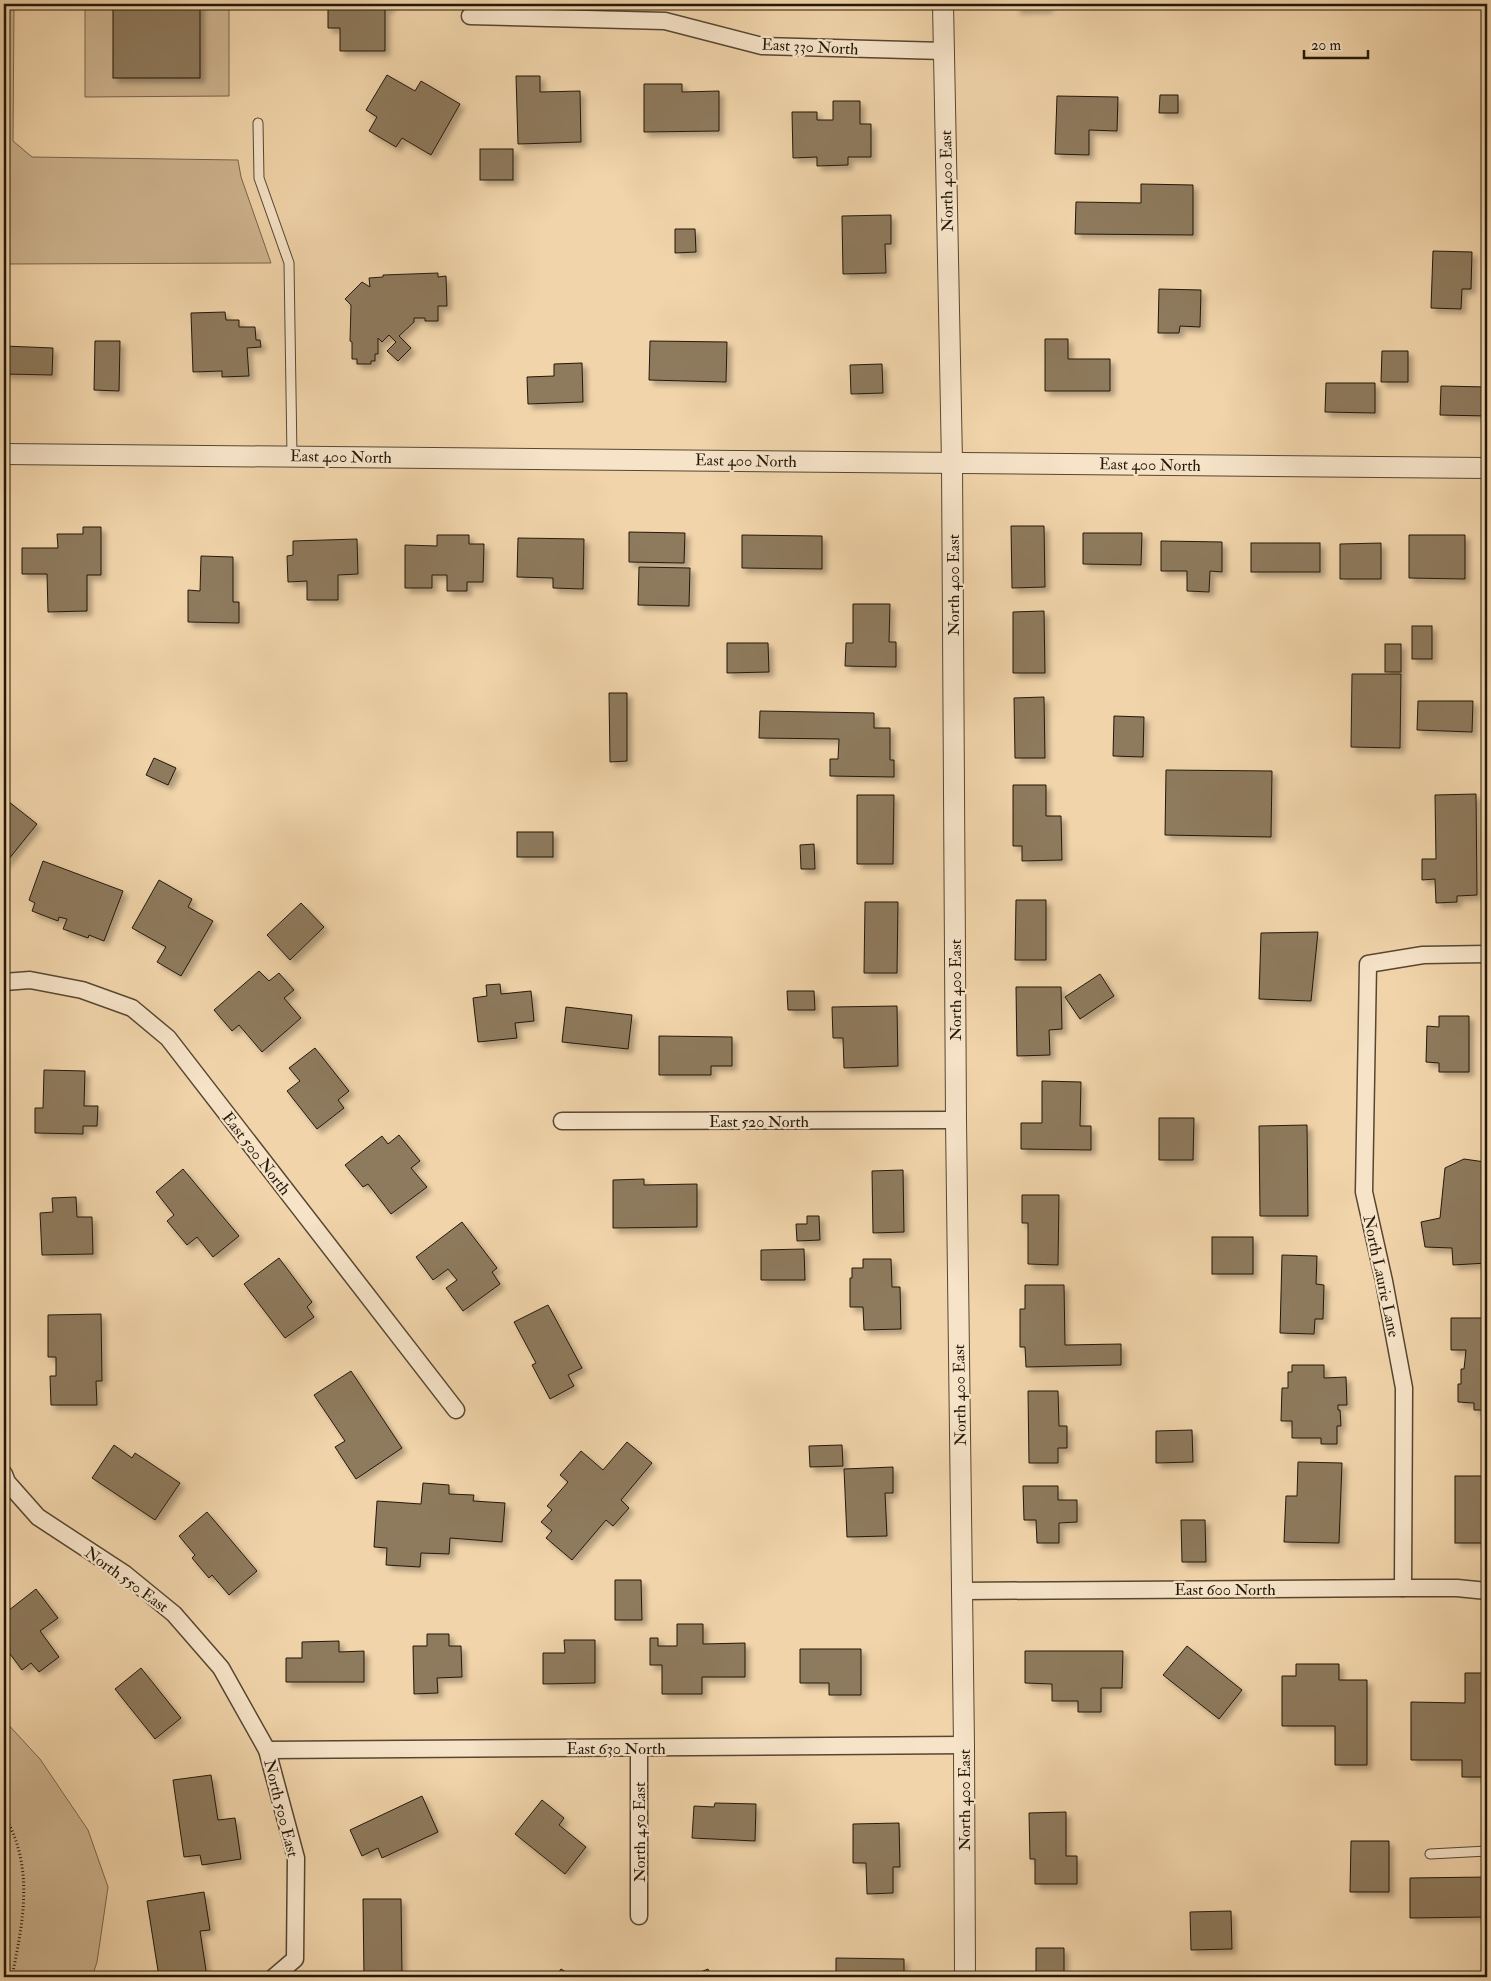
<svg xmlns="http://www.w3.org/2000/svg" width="1491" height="1981" viewBox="0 0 1491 1981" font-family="'IM FELL Double Pica',serif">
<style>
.green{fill:#ceb48f;stroke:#78664c}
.building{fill:#8e7a5d;stroke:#23180a;filter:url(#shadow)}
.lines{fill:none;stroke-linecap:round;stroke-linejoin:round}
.service-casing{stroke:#564732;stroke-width:11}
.minor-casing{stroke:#564732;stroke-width:19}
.tertiary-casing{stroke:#564732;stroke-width:22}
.path{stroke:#23180a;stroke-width:3;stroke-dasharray:1 2.5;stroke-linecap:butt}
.service{stroke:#f6e3c8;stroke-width:9}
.minor{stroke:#f6e3c8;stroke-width:16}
.tertiary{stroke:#f6e3c8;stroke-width:20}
.labels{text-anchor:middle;stroke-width:4.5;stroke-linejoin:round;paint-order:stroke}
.street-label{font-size:16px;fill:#23180a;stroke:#f6e3c8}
</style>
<defs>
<filter id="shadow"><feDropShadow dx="4.5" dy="4.5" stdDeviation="2.5" flood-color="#0004"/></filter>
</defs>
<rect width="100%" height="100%" fill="#f1d4aa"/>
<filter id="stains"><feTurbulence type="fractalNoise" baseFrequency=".004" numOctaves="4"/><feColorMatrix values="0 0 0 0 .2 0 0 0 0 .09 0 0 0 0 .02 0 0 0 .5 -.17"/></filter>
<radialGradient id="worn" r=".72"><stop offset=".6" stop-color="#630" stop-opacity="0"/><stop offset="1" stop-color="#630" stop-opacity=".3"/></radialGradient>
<!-- green -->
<g class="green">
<path d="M4 4H14L13 141 32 157 238 160 241 177 271 263 4 264Z"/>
<path d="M85 4H229V96L85 97Z"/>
<path d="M4 1720 40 1759 88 1830 108 1887 97 1962 92 1977H4Z"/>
</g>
<!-- building -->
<g class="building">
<rect x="113" y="4" width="87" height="74"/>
<path d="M328 4H390V8H385V51H340V28H328Z"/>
<path d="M1016 4H1048V8L1016 9Z"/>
<path d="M387 75 415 91 421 81 460 104 431 155 402 138 396 147 369 131 377 117 366 110Z"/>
<path d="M516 76H540V92L580 91 581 142 518 144Z"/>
<path d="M644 84H682V92L719 91V131L644 132Z"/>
<path d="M1160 95H1178V113H1159Z"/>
<path d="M1057 96 1118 97 1117 131 1089 130V155L1055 154Z"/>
<path d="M833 101H860V124H871V157H848V165L817 166V157L793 158 792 112H817V120H833Z"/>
<rect x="480" y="149" width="33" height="31"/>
<path d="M1141 184 1193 185V235L1075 234 1076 202 1141 203Z"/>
<path d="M891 215V244H885L886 273 843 274 842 216Z"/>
<path d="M675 229H695L696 252 675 253Z"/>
<path d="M1433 251 1472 252 1471 289H1462L1461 309 1431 308Z"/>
<path d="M438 273V277L446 276 447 306H438V321H425V318H414V322L399 336 411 348 398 361 387 351 396 342 389 335 382 342 378 338V354H375V361H371V364H357V359H352V342L350 341 351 305 345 299 362 282 370 287 369 278 383 277V275Z"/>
<path d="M1159 289 1201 290 1200 327 1180 326 1179 333H1158Z"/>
<path d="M225 312 226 320H239V327H255L256 340H260L261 347 247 348 249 376 222 377V371L193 372 191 313Z"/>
<path d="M1045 339H1068V359H1110V391H1045Z"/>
<path d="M95 341H120L119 391 94 390Z"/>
<path d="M650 341 727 342 726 382 649 380Z"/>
<path d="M4 346 53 348 52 375 4 374Z"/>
<path d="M1382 351H1408V382H1381Z"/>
<path d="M582 363 583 402 528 404 527 377 554 376V364Z"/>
<path d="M882 364 883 393 851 394 850 365Z"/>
<path d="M1326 383H1375V413L1325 412Z"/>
<path d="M1441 386 1487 387V416L1440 415Z"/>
<path d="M1011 526H1044L1045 587 1012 588Z"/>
<path d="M83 527H101V575H87V611L48 612 47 574H22V548H58L57 534H83Z"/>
<path d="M629 532 685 533 684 563 629 562Z"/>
<path d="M1083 533H1142L1141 565 1083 564Z"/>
<path d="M437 535H469V544H484L483 582H467V591H447V575H432V588H405V545L437 546Z"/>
<path d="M742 535 822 536V569L742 568Z"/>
<path d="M1409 535H1465V579L1409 578Z"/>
<path d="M518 538 584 539 583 589 553 588V578L517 577Z"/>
<path d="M357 539 358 574 338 575V600H307V581L288 582 287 556 293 555V541Z"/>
<path d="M1161 541 1222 542V572L1210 571 1209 592 1187 591V571H1161Z"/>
<rect x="1251" y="543" width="69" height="29"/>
<path d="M1381 543V579H1340V544Z"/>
<path d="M201 556 233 557V602H239V623L188 622V590L200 591Z"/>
<path d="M639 567 690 568 689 606 638 605Z"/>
<path d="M853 604H890L889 642H896V667L845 666 846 643H853Z"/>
<path d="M1044 611 1045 673H1013V612Z"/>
<rect x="1412" y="626" width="20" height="33"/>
<path d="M727 643H768L769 672 727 673Z"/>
<rect x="1385" y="644" width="16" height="28"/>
<path d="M1352 674H1401L1400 748 1351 747Z"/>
<path d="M609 693H627V761L610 762Z"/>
<path d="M1044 697 1045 758H1015L1014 698Z"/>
<path d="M1418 701H1473L1472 732 1417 730Z"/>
<path d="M760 711 874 713V728H890V760H894V777L830 776V759H838L839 739 759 738Z"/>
<path d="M1114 716 1144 717 1143 757 1113 756Z"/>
<path d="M154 758 176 768 168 785 146 775Z"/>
<path d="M1166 770 1272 771 1271 837 1165 835Z"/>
<path d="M1013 785H1046V816H1061L1062 860 1022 861V846H1013Z"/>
<path d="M1476 794 1477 895 1457 896V902L1436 903 1435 879 1422 880V859H1436L1435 795Z"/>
<path d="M857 795H894L893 864H857Z"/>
<path d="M4 798 37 824 4 865Z"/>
<rect x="517" y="832" width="36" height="25"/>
<path d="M814 844 815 869H801L800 845Z"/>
<path d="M43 861 123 891 104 941 89 935 88 938 63 929 67 919 59 917 58 921 32 911 35 903 29 900Z"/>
<path d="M159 880 192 899 188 907 213 921 181 976 157 962 166 947 132 928Z"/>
<path d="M1016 900H1046V960H1015Z"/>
<path d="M865 902H898L897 973H864Z"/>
<path d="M301 903 324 927 290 960 267 935Z"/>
<path d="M1318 932 1311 1001 1259 999 1261 933Z"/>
<path d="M259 971 269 981 279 973 294 990 284 998 301 1018 262 1052 239 1025 232 1031 214 1010Z"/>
<path d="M1100 974 1114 996 1080 1019 1065 997Z"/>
<path d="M500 984 501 994 531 991 534 1021 515 1023 517 1038 478 1042 473 998 487 996 486 985Z"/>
<path d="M1016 987H1061L1062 1029 1049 1030 1050 1055 1017 1056Z"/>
<path d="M787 991H814L815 1010H788Z"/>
<path d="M897 1006 898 1066 844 1068 843 1038H833L832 1007Z"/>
<path d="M566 1007 632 1015 628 1049 562 1042Z"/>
<path d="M1439 1016H1469V1072H1439V1063L1426 1062 1427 1026 1439 1027Z"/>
<path d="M659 1036 732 1037V1066H711V1075H659Z"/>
<path d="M315 1048 349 1091 338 1100 344 1108 317 1129 287 1091 300 1081 289 1068Z"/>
<path d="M44 1070 85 1071 84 1106H98L97 1126H83V1134L35 1133V1108H43Z"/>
<path d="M1042 1081 1081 1082 1080 1126H1091V1150L1021 1149V1123H1042Z"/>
<path d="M1159 1118H1194L1193 1160H1159Z"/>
<path d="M1307 1125 1308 1216H1260L1259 1126Z"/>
<path d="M399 1135 420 1161 411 1168 427 1187 391 1214 368 1184 363 1187 345 1165 382 1136 388 1144Z"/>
<path d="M1464 1159 1485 1162 1487 1168V1263L1453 1265 1452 1248 1425 1247 1421 1222 1440 1218 1445 1168Z"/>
<path d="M183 1169 239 1236 213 1257 197 1237 187 1245 167 1221 174 1215 156 1192Z"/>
<path d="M903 1170 904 1232 873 1233 872 1171Z"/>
<path d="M644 1179V1185L697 1184V1227L613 1228V1180Z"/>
<path d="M1022 1195H1059L1058 1265 1028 1264V1223H1022Z"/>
<path d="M76 1197 77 1217H92L93 1254 42 1255 40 1213 53 1212 52 1198Z"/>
<path d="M807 1216H819L820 1240 797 1241 796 1224H807Z"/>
<path d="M462 1222 497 1268 492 1272 500 1284 463 1311 446 1288 457 1280 448 1269 433 1280 416 1257Z"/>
<rect x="1212" y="1237" width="41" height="37"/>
<path d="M804 1249 805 1280H761V1250Z"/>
<path d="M1282 1255 1317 1256 1316 1284 1324 1285 1323 1319H1315L1314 1334 1280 1333Z"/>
<path d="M279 1258 312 1302 307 1307 314 1317 285 1338 244 1284Z"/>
<path d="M863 1259H891L892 1287H900L901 1329 864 1330 863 1307H850V1278H852V1268H863Z"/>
<path d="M1025 1285H1064L1065 1345 1121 1344V1365L1026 1367 1025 1347H1020V1309H1025Z"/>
<path d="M548 1305 582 1368 568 1375 574 1386 550 1399 532 1365 536 1363 514 1322Z"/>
<path d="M101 1314 102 1381H96L97 1405H51L50 1376H56V1357H48V1315Z"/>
<path d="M1451 1318H1486L1487 1410H1474V1403L1458 1402V1384H1461V1369H1464L1466 1350H1451Z"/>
<path d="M1292 1365H1324V1378L1346 1377 1347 1405H1338V1410H1340L1341 1426H1337V1444H1321V1438H1292V1421H1281L1282 1388H1288V1372H1292Z"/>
<path d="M351 1371 402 1448 356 1479 335 1447 345 1441 314 1395Z"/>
<path d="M1028 1391H1058L1059 1426H1067V1448H1058V1463H1029Z"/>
<path d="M1192 1430 1193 1462 1156 1463V1431Z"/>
<path d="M627 1442 652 1463 621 1500 629 1508 613 1526 606 1520 572 1560 546 1538 552 1531 541 1522 552 1510 547 1506 568 1482 560 1475 581 1451 603 1470Z"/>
<path d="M114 1445 132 1458 135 1453 180 1483 155 1520 92 1478Z"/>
<path d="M842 1445 843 1466 810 1467 809 1446Z"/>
<path d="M1298 1462 1342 1463 1339 1543 1284 1542 1286 1496H1297Z"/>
<path d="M893 1467V1493H885L887 1536 847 1537 844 1469Z"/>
<rect x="1455" y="1476" width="32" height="67"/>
<path d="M423 1483 449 1485V1494L474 1495 473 1501 505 1503 502 1542 450 1538 449 1554 421 1553 420 1567 386 1565 387 1548 374 1547 377 1501 421 1504Z"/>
<path d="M1023 1486H1058V1500H1077V1522L1059 1523V1543H1037L1036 1520H1024Z"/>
<path d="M207 1512 257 1571 229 1595 212 1575 209 1578 192 1558 195 1555 179 1536Z"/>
<path d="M1181 1520H1205L1206 1562H1182Z"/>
<path d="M615 1580H641L642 1620H615Z"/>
<path d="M36 1589 58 1618 40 1631 59 1657 39 1672 31 1663 22 1670 4 1646V1614Z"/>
<path d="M677 1624H703V1644L745 1643V1677H702V1694H662V1665H650V1638H658V1646H677Z"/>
<path d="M427 1634H449V1646H461L462 1677 437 1678 438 1693 414 1694 413 1646H427Z"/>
<path d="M564 1640H595V1683L543 1684V1653H565Z"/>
<path d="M339 1641V1652L364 1651V1682H286V1658H302V1642Z"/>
<path d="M1187 1646 1242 1690 1219 1719 1163 1675Z"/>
<path d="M800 1649H861V1695H829V1683H800Z"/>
<path d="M1025 1651H1123L1122 1688H1101V1712H1078V1701H1052V1684L1025 1683Z"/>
<path d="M1296 1664H1339V1680H1367V1765H1335V1726H1282V1676H1296Z"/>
<path d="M141 1668 181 1718 155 1739 115 1689Z"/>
<path d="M1465 1673H1487V1777H1462V1760H1411V1702L1465 1703Z"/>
<path d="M211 1775 218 1820 235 1818 241 1859 202 1865 200 1855 184 1857 173 1780Z"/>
<path d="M422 1796 438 1832 382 1858 378 1848 362 1856 350 1830Z"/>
<path d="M542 1800 564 1818 559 1825 586 1847 565 1874 515 1834Z"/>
<path d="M715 1803 756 1804 755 1841 692 1838 694 1806 714 1807Z"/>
<path d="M1066 1812V1856H1077V1884H1035V1859H1030L1029 1813Z"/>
<path d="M899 1823 900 1867H893V1893L867 1894 866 1863H853V1824Z"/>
<path d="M1351 1841H1389V1892H1350Z"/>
<path d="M1487 1877V1917L1410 1918V1878Z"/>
<path d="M204 1892 210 1930 200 1931 207 1977H159L147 1901Z"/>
<path d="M363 1899H401L402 1977H364Z"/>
<path d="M1231 1911 1232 1949 1191 1950 1190 1912Z"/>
<path d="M1036 1948H1064V1977H1026V1973H1036Z"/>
<path d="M836 1958 904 1959V1977H836Z"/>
<path d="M561 1969 574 1977H555Z"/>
<path d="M708 1969 712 1977H688Z"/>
</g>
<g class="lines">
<!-- service casing -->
<g class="service-casing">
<g id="service">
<path d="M258 123 259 178 289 263 292 456"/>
<path d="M1430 1854 1487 1851"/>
</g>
</g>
<!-- minor casing -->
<g class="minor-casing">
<g id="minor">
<path d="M470 16 665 21 762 46 943 51"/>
<path d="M4 982 30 980 82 990 132 1008 168 1038 456 1410"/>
<path d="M562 1121 956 1120"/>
<path d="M4 1474 7 1482 38 1517 125 1574 174 1614 221 1668 267 1750 296 1858 295 1959 274 1977"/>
<path d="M1403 1588 1404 1388 1384 1281 1364 1192 1368 964 1423 955 1487 954"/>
<path d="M962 1591 1403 1588H1457L1487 1591"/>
<path d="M639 1748V1916"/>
<path d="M267 1750 964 1745"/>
</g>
</g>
<!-- tertiary casing -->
<g class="tertiary-casing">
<g id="tertiary">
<path d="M943 4 952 462 956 1120 964 1745 965 1977"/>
<path d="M4 454 1487 468"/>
</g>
</g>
<!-- path -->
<path class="path" d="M4 1815C35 1868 23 1921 12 1977"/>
<!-- service -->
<use href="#service" class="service"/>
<!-- minor -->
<use href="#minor" class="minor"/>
<!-- tertiary -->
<use href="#tertiary" class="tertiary"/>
</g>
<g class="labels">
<!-- street labels -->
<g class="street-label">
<text transform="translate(810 46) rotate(3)" y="6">East 330 North</text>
<text transform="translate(946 181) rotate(-91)" y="6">North 400 East</text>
<text transform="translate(341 456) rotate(1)" y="6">East 400 North</text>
<text transform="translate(746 460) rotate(1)" y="6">East 400 North</text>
<text transform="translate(1150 464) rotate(1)" y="6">East 400 North</text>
<text transform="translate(953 585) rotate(-90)" y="6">North 400 East</text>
<text transform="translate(955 990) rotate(-90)" y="6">North 400 East</text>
<text x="759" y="1127">East 520 North</text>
<text transform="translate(257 1153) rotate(52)" y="6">East 500 North</text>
<text transform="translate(1382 1276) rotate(78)" y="6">North Laurie Lane</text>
<text transform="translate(959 1395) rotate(-91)" y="6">North 400 East</text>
<text transform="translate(127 1579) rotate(36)" y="6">North 550 East</text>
<text x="1225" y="1595">East 600 North</text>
<text x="616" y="1754">East 630 North</text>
<text transform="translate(964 1800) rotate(-90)" y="6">North 400 East</text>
<text transform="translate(282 1808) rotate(76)" y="6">North 500 East</text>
<text transform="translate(639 1832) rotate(-90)" y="6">North 450 East</text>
</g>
</g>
<!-- margin -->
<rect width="1491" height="1981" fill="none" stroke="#f1d4aa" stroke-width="20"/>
<rect x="5" y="5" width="1481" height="1971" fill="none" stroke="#23180a" stroke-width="2.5"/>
<rect x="10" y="10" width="1471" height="1961" fill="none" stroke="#23180a"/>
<!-- scale -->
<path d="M1304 50v8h64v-8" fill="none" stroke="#23180a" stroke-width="2.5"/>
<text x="1311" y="50" font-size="15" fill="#23180a" stroke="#f6e3c8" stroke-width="4" paint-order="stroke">20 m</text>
<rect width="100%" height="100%" filter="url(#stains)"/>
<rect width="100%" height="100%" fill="url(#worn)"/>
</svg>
